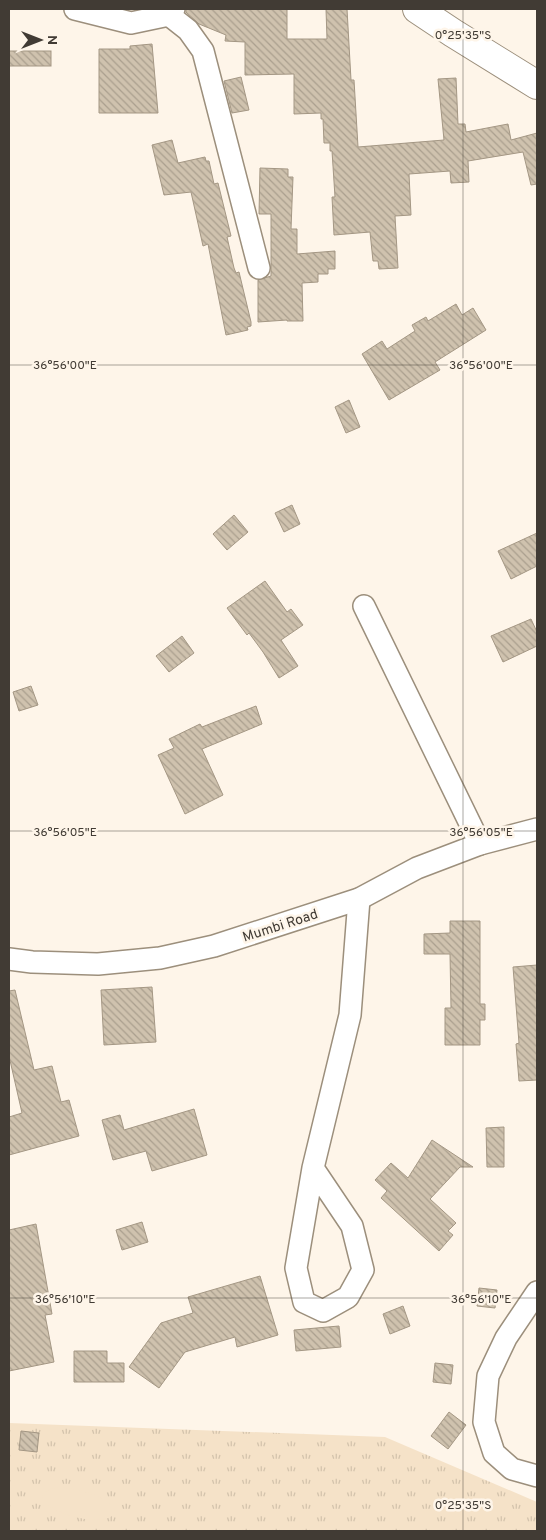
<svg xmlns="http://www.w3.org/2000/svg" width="546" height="1540" viewBox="0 0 546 1540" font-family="Overpass,sans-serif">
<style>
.grass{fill:url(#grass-tufts)}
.garden{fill:#f5e2c8}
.building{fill:url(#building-back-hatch);stroke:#a49784}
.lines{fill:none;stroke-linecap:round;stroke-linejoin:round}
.street-casing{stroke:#9c8f7c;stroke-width:24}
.secondary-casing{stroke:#9c8f7c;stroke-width:30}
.street{stroke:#fff;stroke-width:21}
.secondary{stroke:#fff;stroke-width:28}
.ticks{fill:none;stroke:#413b34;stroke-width:1;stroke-opacity:0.45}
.labels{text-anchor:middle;stroke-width:5;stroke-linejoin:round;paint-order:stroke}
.street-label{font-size:14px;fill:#413b34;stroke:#fef5e9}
.ticks-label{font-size:12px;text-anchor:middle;fill:#413b34;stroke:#fef5e9;stroke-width:5;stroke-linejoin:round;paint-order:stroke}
</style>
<defs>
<pattern id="grass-tufts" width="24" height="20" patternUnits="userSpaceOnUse" patternTransform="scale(1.25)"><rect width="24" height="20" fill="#f5e2c8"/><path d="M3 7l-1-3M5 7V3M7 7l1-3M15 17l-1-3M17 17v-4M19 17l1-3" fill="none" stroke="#d3c3ac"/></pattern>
<pattern id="building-back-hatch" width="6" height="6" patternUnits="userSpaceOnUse" patternTransform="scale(1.25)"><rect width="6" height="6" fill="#cfc2ae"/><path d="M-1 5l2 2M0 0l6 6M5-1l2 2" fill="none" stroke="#aa9f8e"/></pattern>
</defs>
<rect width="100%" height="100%" fill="#fef5e9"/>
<!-- grass -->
<path class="grass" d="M9 1423 385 1437 537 1502V1531H9Z"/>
<!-- garden -->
<path class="garden" d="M59 1487C80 1490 99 1493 115 1508 117 1540 0 1499 59 1487Z"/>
<!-- building -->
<g class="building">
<path d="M186 9H287V39H327L326 9H347L351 80H354L358 147 444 140 438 79 456 78 458 124H465L466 132 508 124 511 140 537 133V184L531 185 523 152 468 161 469 182 451 183 450 171 409 174 411 215 395 216 398 268 379 269 378 261H373L370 232 334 235 332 197H335L332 151H330V143H324L323 119H321V113L294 114V74L245 75V42L225 41 226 35 199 24 186 12Z"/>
<path d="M152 44 158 113H99V49H130V46Z"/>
<rect x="9" y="51" width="42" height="15"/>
<path d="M241 77 249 110 232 113 224 81Z"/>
<path d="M172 140 178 163 205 157 206 161H209L214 184 218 183 231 236 227 237 234 268 236 273 239 272 251 322V326L247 327 248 330 226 335 208 244 203 246 191 192 164 195 152 145Z"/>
<path d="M260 168 288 169V177H293L291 229H297V254L335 251V269H328V274H318V282L302 283 303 321H287V320L258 322V280L271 276V214H259Z"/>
<path d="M456 304 462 315 473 308 486 330 435 362 440 370 389 400 362 354 382 341 387 349 415 331 412 325 426 317 428 321Z"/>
<path d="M349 400 360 427 346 433 335 407Z"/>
<path d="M292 505 300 524 284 532 275 513Z"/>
<path d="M234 515 248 532 227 550 213 534Z"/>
<path d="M537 533V566L511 579 498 551Z"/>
<path d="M265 581 287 612 291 609 303 625 281 640 298 666 279 678 263 652 249 633 247 635 227 608Z"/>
<path d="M531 619 537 632V646L503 662 491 636Z"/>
<path d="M182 636 194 653 169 672 156 656Z"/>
<path d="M31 686 38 705 19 711 13 692Z"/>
<path d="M256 706 262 724 202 749 223 795 185 814 158 755 174 748 169 739 200 724 202 727Z"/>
<path d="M450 921H480V1004H485V1020H480V1045H445V1008H451L450 954H424V934L450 933Z"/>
<path d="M537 965V1080L519 1081 516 1044 519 1043 513 967Z"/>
<path d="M152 987 156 1042 104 1045 101 990Z"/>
<path d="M15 990 34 1070 52 1066 61 1102 69 1100 79 1136 9 1155V1117L22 1113 9 1056V991Z"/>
<path d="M194 1109 207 1155 152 1171 146 1151 113 1160 102 1120 120 1115 124 1130Z"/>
<path d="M504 1127V1167H487L486 1128Z"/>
<path d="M432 1140 473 1167H460L430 1199 456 1223 448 1231 453 1235 439 1251 381 1198 387 1191 375 1180 391 1163 408 1178Z"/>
<path d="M142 1222 148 1242 122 1250 116 1230Z"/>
<path d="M36 1224 52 1314 45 1315 54 1362 9 1371V1230Z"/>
<path d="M260 1276 278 1335 237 1347 235 1337 185 1352 159 1388 129 1367 161 1323 193 1313 188 1297Z"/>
<path d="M479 1288 497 1290 495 1308 477 1306Z"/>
<path d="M403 1306 410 1326 390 1334 383 1314Z"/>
<path d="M339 1326 341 1347 296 1351 294 1330Z"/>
<path d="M74 1351H107V1363H124V1382H74Z"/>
<path d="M435 1363 453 1365 451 1384 433 1382Z"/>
<path d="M449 1412 466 1425 448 1449 431 1436Z"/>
<path d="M21 1431 39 1433 37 1452 19 1450Z"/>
</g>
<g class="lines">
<!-- street casing -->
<g class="street-casing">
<g id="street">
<path d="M75 9 131 23 169 15 174 9"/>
<path d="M169 15 188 30 203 51 259 268"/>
<path d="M364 606 480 844"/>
<path d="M9 959 32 962 98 964 160 958 214 946 359 899 417 868 480 844 537 829"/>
<path d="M313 1168 352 1226 363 1270 348 1297 323 1311 304 1302 296 1268 313 1168 350 1015 359 899"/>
<path d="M537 1292 506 1338 488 1376 484 1422 494 1453 512 1469 537 1476"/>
</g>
</g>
<!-- secondary casing -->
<g class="secondary-casing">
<path id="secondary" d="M417 9 453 33 537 85"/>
</g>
<!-- street -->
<use href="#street" class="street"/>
<!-- secondary -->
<use href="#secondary" class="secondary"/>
</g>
<!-- ticks -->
<path class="ticks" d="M463 9V1531M9 365H537M9 831H537M9 1298H537"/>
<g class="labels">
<!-- street labels -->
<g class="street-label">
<text transform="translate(280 925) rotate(-18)" y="5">Mumbi Road</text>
</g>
</g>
<g class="ticks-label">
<text x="463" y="39">0°25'35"S</text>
<text x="65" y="369">36°56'00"E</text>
<text x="481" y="369">36°56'00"E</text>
<text x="481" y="836">36°56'05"E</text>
<text x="65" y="836">36°56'05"E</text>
<text x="481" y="1303">36°56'10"E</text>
<text x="65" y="1303">36°56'10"E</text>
<text x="463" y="1509">0°25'35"S</text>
</g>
<!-- border -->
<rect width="546" height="1540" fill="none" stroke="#413b34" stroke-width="20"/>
<!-- north arrow -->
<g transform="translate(40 40) rotate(90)" stroke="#fef5e9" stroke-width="4" paint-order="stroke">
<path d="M0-4L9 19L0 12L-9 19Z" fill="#413b34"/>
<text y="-8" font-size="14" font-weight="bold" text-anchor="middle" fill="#413b34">N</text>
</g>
</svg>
